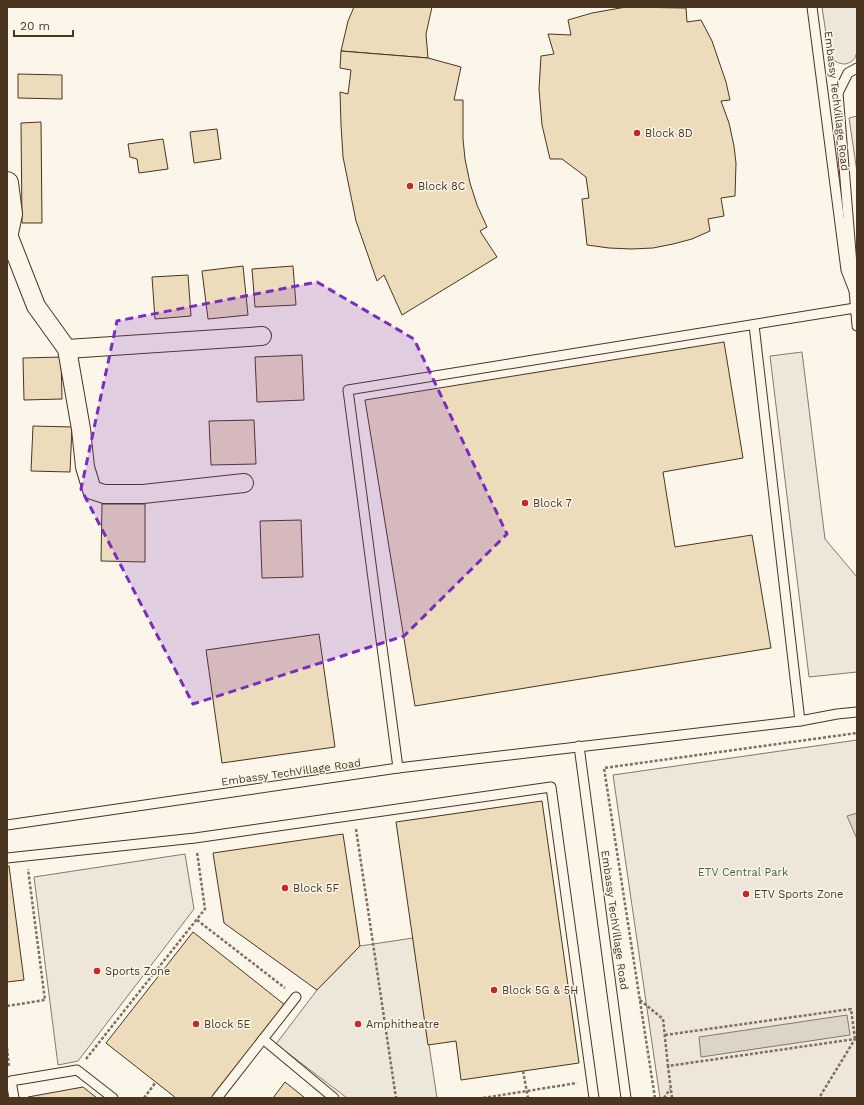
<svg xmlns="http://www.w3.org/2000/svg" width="864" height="1105" viewBox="0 0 864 1105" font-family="'Work Sans',sans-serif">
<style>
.green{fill:#ede6d9;stroke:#887966}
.parking{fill:#ede7d9;stroke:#887966}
.water{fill:#dcd4c6;stroke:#887966}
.building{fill:#ecdcbc;stroke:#4a3520}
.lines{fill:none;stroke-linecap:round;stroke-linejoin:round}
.lane-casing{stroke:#4a3520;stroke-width:11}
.street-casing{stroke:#4a3520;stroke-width:20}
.secondary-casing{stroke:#4a3520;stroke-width:24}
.path{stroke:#7f6f5c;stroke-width:2.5;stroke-dasharray:3 2;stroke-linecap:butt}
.lane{stroke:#fbf6e9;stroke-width:9}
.street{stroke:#fbf6e9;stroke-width:18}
.secondary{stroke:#fbf6e9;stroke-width:22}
.path-bridge{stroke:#7f6f5c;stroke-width:2.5;stroke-dasharray:3 2;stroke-linecap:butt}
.marked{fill:#7b2cbf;fill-opacity:0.2;stroke:#7b2cbf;stroke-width:3;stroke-dasharray:8 5;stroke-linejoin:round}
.poi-dot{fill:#c62828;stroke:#fbf6e9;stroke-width:1.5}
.labels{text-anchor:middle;stroke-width:3;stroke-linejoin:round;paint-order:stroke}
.street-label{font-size:11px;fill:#4a3520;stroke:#fbf6e9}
.poi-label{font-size:11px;fill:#4a3520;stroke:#fbf6e9;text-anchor:start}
.park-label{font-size:11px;fill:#436837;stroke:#fbf6e9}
</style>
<rect width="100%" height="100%" fill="#fbf6e9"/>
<!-- green -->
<g class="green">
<path d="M822 7H857C857 17 859 47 856 55 855 60 850 63 845 64 837 64 833 60 829 54Z"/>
<path d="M857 116V172L849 118Z"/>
<path d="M802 352 825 539 857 577V672L809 677 770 356Z"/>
<path d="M857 740V1098H660L613 775Z"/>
<path d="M185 854 194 909 78 1061 58 1065 34 877Z"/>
</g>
<!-- parking -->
<path class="parking" d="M413 938 437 1098H347L276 1044 317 990 360 946Z"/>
<!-- water -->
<g class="water">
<path d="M857 813V839L847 816Z"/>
<path d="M847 1015 850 1035 701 1057 699 1037Z"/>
</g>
<!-- building -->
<g class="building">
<path d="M354 7H432L426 34 428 58 341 51 348 21Z"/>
<path d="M626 7 686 8 687 22 701 20 712 41 726 82 730 100 721 101 729 123 734 146 736 163 735 196 721 198 724 216 708 219 710 231 692 239 673 244 653 248 631 249 609 248 587 245 582 199 589 198 586 177 562 159H550L542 125 539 89 541 56 554 54 548 34 571 35 568 20 592 13Z"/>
<path d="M341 51 428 58 461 67 454 100H463V139L465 159 470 183 477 205 487 227 480 231 497 257 402 315 384 275 377 281 356 221 343 157 341 125 340 92 348 94 351 70 340 68Z"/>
<path d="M18 74 62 75V99L18 98Z"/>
<path d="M41 122 42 223H22L21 123Z"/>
<path d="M217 129 221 159 194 163 190 132Z"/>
<path d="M163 139 168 169 139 173 137 159 130 157 128 144Z"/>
<path d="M243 266 248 315 208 319 202 271Z"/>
<path d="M293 266 296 305 255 307 252 269Z"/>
<path d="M188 275 191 316 155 319 152 277Z"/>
<path d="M724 342 743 458 663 472 675 547 752 535 771 648 415 706 365 400Z"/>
<path d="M302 355 304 400 257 402 255 357Z"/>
<path d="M61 357 62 399 24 400 23 358Z"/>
<path d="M254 420 256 464 211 465 209 421Z"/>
<path d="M33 426 72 427 70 472 31 471Z"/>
<path d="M102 504H145V562L101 561Z"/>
<path d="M301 520 303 577 262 578 260 521Z"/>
<path d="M319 634 335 747 222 763 206 650Z"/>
<path d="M542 801 579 1063 461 1080 456 1041 428 1045 396 822Z"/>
<path d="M343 834 360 946 317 990 224 923 213 853Z"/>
<path d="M7 866H9L24 980 7 982Z"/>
<path d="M193 932 285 1005 213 1098H176L106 1043Z"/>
<path d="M285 1082 305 1098H273Z"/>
<path d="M83 1087 97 1098H28V1097Z"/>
</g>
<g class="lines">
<!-- lane casing -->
<g class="lane-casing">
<g id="lane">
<path d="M812 7 846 270 855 293"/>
<path d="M857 68 848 73 838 93 857 326"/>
<path d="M754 325 800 721"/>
<path d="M579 746 626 1098"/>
<path d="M398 768 348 390 855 308"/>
<path d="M7 825 398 768 800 721 837 714 857 712"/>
<path d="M7 858 195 838 551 787 594 1098"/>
<path d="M263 1039 334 1098"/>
<path d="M14 1098 11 1081 77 1070 113 1098"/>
<path d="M217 1098 296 997"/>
</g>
</g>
<!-- street casing -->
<g class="street-casing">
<g id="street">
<path d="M7 232 36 306 67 349 81 429 85 467 92 490 104 494H143L244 483"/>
<path d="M67 349 262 336"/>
</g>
</g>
<!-- secondary casing -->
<g class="secondary-casing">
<path id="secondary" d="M7 183 11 214 7 233"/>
</g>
<!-- path -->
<g class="path">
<path d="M356 829 396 1098"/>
<path d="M197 920 285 988"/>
<path d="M640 1000 663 1019 668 1066"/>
<path d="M7 1006 45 1000 28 869"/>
<path d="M665 1035 851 1009 855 1039 857 1038"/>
<path d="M7 1048 9 1067"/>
<path d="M86 1059 205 909 197 852"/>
<path d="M144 1098 156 1082"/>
<path d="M483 1098 577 1083"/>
<path d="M655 1098 604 768 857 733"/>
<path d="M664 1098 670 1089"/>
<path d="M672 1098 668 1066 855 1039 819 1098"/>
</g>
<!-- lane -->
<use href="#lane" class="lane"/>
<!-- street -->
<use href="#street" class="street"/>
<!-- secondary -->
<use href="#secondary" class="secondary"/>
<!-- path-bridge -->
<path class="path-bridge" d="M523 1071 528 1098"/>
</g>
<!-- marked area -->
<path class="marked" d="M317 282 414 339 507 534 404 636 193 704 81 489 117 321Z"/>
<!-- markers -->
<g class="poi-dot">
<circle cx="637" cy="133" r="4"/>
<circle cx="410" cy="186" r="4"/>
<circle cx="525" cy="503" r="4"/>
<circle cx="285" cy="888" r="4"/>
<circle cx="746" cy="894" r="4"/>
<circle cx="97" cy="971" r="4"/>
<circle cx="494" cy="990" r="4"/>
<circle cx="196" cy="1024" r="4"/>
<circle cx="358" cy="1024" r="4"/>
</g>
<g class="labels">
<!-- street labels -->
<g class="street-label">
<text transform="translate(837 101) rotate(83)" y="4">Embassy TechVillage Road</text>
<text transform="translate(291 772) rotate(-8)" y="4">Embassy TechVillage Road</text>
<text transform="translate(615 920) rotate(82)" y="4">Embassy TechVillage Road</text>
</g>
<!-- poi labels -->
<g class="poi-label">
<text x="645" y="137">Block 8D</text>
<text x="418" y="190">Block 8C</text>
<text x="533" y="507">Block 7</text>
<text x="293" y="892">Block 5F</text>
<text x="754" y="898">ETV Sports Zone</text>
<text x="105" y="975">Sports Zone</text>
<text x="502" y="994">Block 5G &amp; 5H</text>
<text x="204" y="1028">Block 5E</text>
<text x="366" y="1028">Amphitheatre</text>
</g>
<!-- park labels -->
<g class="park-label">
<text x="743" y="876">ETV Central Park</text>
</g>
</g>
<!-- border -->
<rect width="864" height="1105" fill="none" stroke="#4a3520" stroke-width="16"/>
<!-- scale -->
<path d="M14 30v6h59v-6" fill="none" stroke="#4a3520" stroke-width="2"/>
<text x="20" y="30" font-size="12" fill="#4a3520" stroke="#fbf6e9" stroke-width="3" paint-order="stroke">20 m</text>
</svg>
